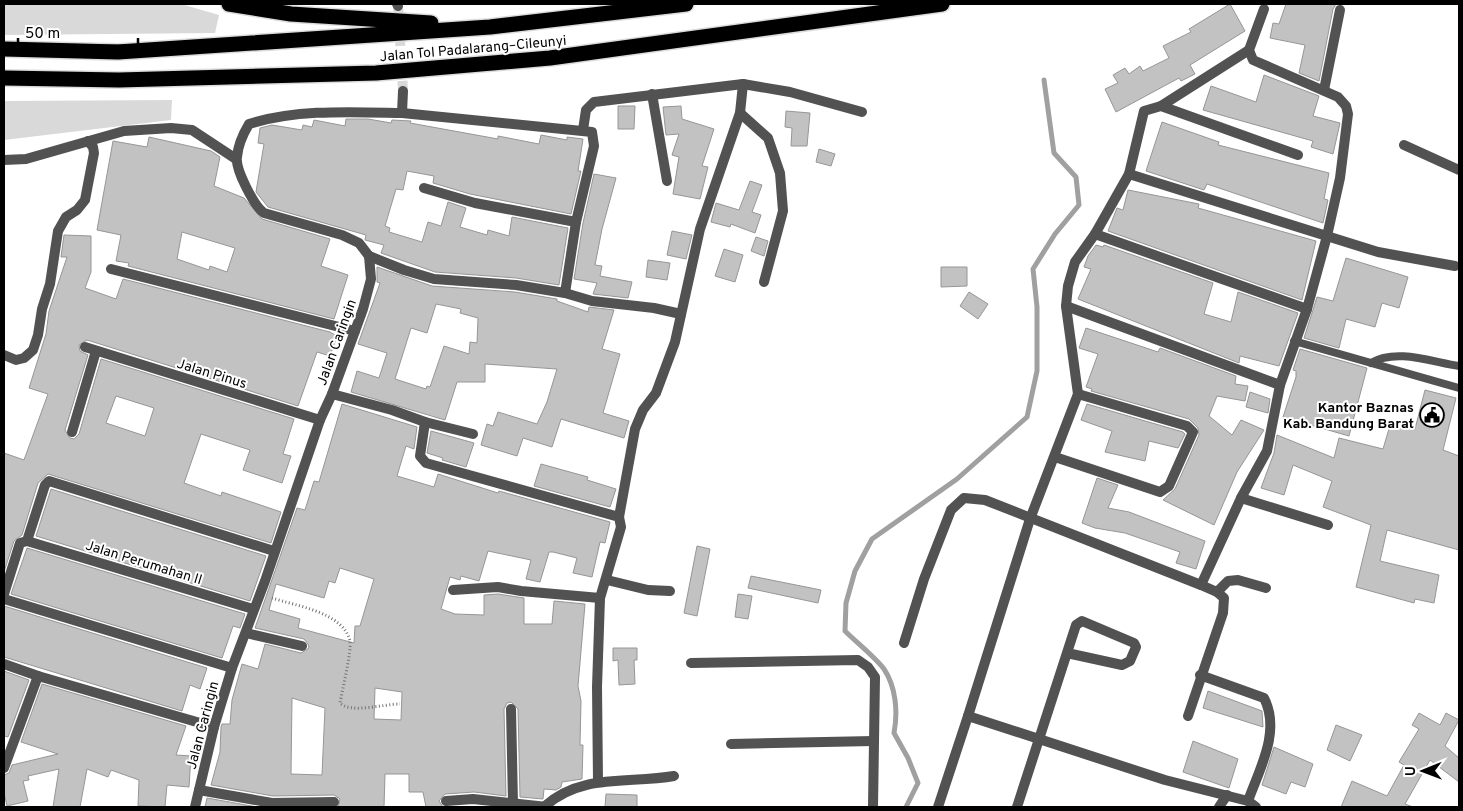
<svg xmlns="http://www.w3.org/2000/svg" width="1463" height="811" viewBox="0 0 1463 811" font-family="Overpass,sans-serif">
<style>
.green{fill:#d9d9d9}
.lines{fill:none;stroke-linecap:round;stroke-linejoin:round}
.stream{stroke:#a0a0a0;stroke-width:5}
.building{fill:#c2c2c2;stroke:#969696;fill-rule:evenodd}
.street-tunnel{stroke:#d9d9d9;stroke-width:10;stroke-dasharray:10 5;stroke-linecap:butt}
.highway-casing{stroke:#dbdbdb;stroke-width:18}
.path{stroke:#747474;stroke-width:3;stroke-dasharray:1 2.5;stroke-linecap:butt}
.lane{stroke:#525252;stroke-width:8}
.street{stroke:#525252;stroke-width:10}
.highway{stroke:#000;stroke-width:15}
.labels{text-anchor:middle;stroke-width:4;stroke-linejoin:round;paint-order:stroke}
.street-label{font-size:14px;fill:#000;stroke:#fff}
.poi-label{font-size:14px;font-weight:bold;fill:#000;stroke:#fff;text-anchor:end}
</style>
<rect width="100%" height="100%" fill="#fff"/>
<!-- green -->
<g class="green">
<path d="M4 4H181L219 15 215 33 4 35Z"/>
<path d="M172 100 171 120 4 140V101Z"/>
</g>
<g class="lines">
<!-- stream -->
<path class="stream" d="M906 807 918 783 908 758 894 733C898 712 896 687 884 669 875 657 856 642 845 631L846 603 855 571 872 539 957 479 1027 417 1037 371V307L1033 269 1055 234 1079 205 1076 177 1054 153 1044 80"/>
</g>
<!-- building -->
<g class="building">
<path d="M1230 4 1245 31 1190 65 1195 74 1181 81 1179 78 1116 112 1105 89 1118 83 1113 75 1125 68 1129 74 1140 66 1143 71 1169 58 1163 46 1191 32 1189 29Z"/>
<path d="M1286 4H1336L1333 9 1319 81 1299 73 1305 45 1270 38 1273 23 1279 24Z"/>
<path d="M1264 75 1319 96 1313 116 1340 123 1333 154 1311 147 1313 141 1203 110 1211 86 1256 102Z"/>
<path d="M618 106H635L634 129H618Z"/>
<path d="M681 106 682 119 714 129 702 166 708 167 700 199 673 194 679 157 672 155 679 134 666 135 663 107Z"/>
<path d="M786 111 810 113 807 146H791L792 128 785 127Z"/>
<path d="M346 119H368L391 123 392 120 411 121 410 123 498 139V136L539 144 541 135 567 140V137L583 139 578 171H581L571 214 470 194 433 183 434 176 407 171 403 190 396 189 385 226 390 228 389 232 422 242 428 222 441 226 448 202 466 208 460 227 487 235 488 230 509 236 512 217 568 228 559 285 516 278 435 272 381 253 384 245 365 240 366 235 268 207 256 192 264 144 258 143 260 128 272 125 302 130 303 125 312 127 314 120 345 126Z"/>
<path d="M1162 122 1219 142 1218 145 1329 173 1324 199 1328 200 1323 223 1207 184 1204 190 1146 171Z"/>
<path d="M149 137 211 151 220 157 214 186 244 198 262 219 330 239 321 266 348 275 334 319 128 266 129 263 116 261 121 235 97 230 113 141 147 147ZM182 232 235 248 227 272 210 266 209 270 177 259Z"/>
<path d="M819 149 835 154 831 166 816 162Z"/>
<path d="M594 174 616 178 602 229 595 265 602 266 600 276 632 282 628 298 593 294 597 283 574 279 583 223Z"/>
<path d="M750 181 762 185 752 212 761 215 755 233 731 224 730 227 711 222 716 203 739 210Z"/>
<path d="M1128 190 1199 204 1198 208 1316 241 1302 300 1108 231 1117 208 1123 210Z"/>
<path d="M672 231 692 235 686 259 667 255Z"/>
<path d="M64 235 91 236V272L85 288 116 299 123 279 330 332 337 336 330 356 317 352 298 406 87 340 79 345 80 351 88 355 65 430 70 438 74 439 79 434 101 359 294 419 283 454 291 456 282 483 243 470 250 450 201 434 184 483 221 496 222 492 281 512 271 543 48 474 38 483 22 535 14 541 4 572V453L24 460 48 394 29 388 46 334 49 311 67 257H61ZM116 396 154 408 145 436 106 423Z"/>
<path d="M756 237 768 241 764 256 751 251Z"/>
<path d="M1096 245 1103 247 1104 245 1213 283 1204 314 1231 322 1238 292 1298 313 1279 366 1240 356 1239 363 1078 299 1091 269 1084 267 1088 256Z"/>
<path d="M724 249 743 255 735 282 715 276Z"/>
<path d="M1346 258 1408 277 1399 308 1382 303 1375 327 1346 319 1339 348 1304 338 1317 297 1333 301Z"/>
<path d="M648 260 670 263 667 280 646 277Z"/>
<path d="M377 267 432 286 515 292 557 299V301L588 312 589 307 614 310 602 349 620 354 603 413 629 421 624 438 561 419 552 447 523 438 517 456 481 445 487 424 493 426 498 412 537 424 547 402 557 369 485 364V382H457L445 420 351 392 357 371 379 378 387 353 358 344 380 283 377 282ZM436 304 461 309 460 313 478 318 477 343 470 342 469 354 444 346 430 387 427 386 426 389 395 379 411 328 427 333Z"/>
<path d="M941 267H967V286L941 287Z"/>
<path d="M969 292 988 304 978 319 960 306Z"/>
<path d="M1086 328 1158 352 1160 348 1236 376 1235 384 1248 386 1245 401 1217 396 1209 416 1232 435 1241 420 1264 430 1237 472 1214 525 1163 500 1175 489 1199 435 1198 428 1189 419 1091 391 1092 389 1086 387 1098 354 1079 348Z"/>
<path d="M1300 349 1367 368 1349 436 1283 417 1296 377V371L1293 370Z"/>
<path d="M1425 390 1456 398 1443 450 1459 456V550L1387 530 1380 561 1439 575 1434 603 1415 599 1414 603 1356 587 1371 525 1323 507 1332 481 1293 465 1284 495 1261 488 1274 453 1277 435 1334 458 1339 438 1383 449 1391 422 1415 429Z"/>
<path d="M1250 392 1270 399 1268 413 1246 407Z"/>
<path d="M342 404 417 427 414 449 406 446 397 476 434 487 438 474 498 493 499 491 610 522 605 543 600 542 592 577 573 573 577 558 553 552H549L540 582 526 579 531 560 488 551 479 581 461 576 460 580 450 577 441 609 455 614 484 615V595L498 594 524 598V624H552L554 601 585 604 578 686 581 701 580 745H583L582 779 562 782 561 787 556 790 544 789 543 799 520 797 518 709 511 702 507 703 504 709 506 796 474 792 445 794 439 801 443 807H426L423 792H409V774H385L384 807H338L340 799 334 795 273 796 211 785 220 752 221 727 222 724H230L232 700 242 664 258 669 265 644 301 653 309 648 308 644 304 639 255 628 297 508 305 510 314 481 319 482ZM340 568 374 579 360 626H355L354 643 298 628 300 619 269 610 276 584 324 598 329 581 335 583ZM375 688 402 692 401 720 374 719ZM292 698 325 708 322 775 291 774Z"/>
<path d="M1087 404 1183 432 1185 434 1178 448 1149 441 1145 461 1105 452 1112 431 1081 420Z"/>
<path d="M431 431 474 443 466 467 442 460 443 458 427 453Z"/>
<path d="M541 464 588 477 587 480 616 489 610 507 534 486Z"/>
<path d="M1097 478 1118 485 1108 508 1129 512 1205 541 1196 569 1176 563 1180 552 1125 533 1095 528 1082 523Z"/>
<path d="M51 489 266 556 250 601 36 536Z"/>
<path d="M697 546 710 549 697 616 684 613Z"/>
<path d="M27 548 245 614 240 628 233 626 222 658 11 594Z"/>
<path d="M751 576 821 590 818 603 748 588Z"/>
<path d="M738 594 752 596 748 619 735 617Z"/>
<path d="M4 606 207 668 200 689 190 685 182 711 4 657Z"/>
<path d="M613 648H637V660H634L635 684 619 685 618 660 613 661Z"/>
<path d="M4 671 29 680 8 737 4 736Z"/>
<path d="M42 684 186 726 176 755 191 756 189 787 167 785 165 807 138 806 139 780 111 770 108 777 87 769 80 807H53L59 769 28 776 29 780 23 781 28 801 7 806 4 793V775L9 773 12 765 58 754 21 742Z"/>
<path d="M1208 691 1262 711 1263 727 1203 708Z"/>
<path d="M1419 713 1440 725 1446 713 1459 720 1445 746 1459 758V782L1430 760 1405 804 1413 807H1341L1352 781 1387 796 1404 765 1399 762 1419 729 1412 725Z"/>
<path d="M1336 725 1362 735 1350 761 1327 750Z"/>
<path d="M1193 741 1238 759 1229 788 1183 772Z"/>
<path d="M1274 747 1313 764 1305 787 1291 782 1286 794 1262 785Z"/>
<path d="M606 794 637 795V807H605Z"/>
<path d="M207 798 257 807H205Z"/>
</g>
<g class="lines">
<!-- street-tunnel -->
<path class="street-tunnel" d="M398 6 403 91"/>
<!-- highway casing -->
<g class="highway-casing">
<g id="highway">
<path d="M229 4 291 14 431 23"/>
<path d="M4 49 118 52 490 27 686 4"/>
<path d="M4 78 119 80 376 73 550 58 942 4"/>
</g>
</g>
<!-- path -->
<path class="path" d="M272 598C296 606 343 612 350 641 352 650 342 691 340 703 351 714 383 704 400 704"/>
<!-- lane -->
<g class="lane">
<path d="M1294 341 1459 388"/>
<path d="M1371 363C1396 348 1432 362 1459 366"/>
</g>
<!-- street -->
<g class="street">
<path d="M397 4 398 6"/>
<path d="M1324 90 1340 10"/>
<path d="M652 94 667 181"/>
<path d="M1161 106 1249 50"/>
<path d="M402 113 592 132 594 146 576 222"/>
<path d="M740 113 768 138 780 173 783 211 764 282"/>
<path d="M583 130 586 110 594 102 743 84 790 92 862 112"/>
<path d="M1404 145 1459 170"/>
<path d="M4 160 26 159 124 131 171 128 192 130 236 159"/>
<path d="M1129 174 1378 252 1455 266"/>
<path d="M424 188 475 203 576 222 565 293"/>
<path d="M1095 234 1307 309"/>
<path d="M369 256 404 270 434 279 516 285 565 293 592 301 654 308 681 314"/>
<path d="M111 269 355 331"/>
<path d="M1066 306 1280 385"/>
<path d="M85 347 320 420"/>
<path d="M4 355 16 360 24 358 33 350 38 335 42 309 50 284 58 231 66 217 77 210 85 200 94 153 93 147 88 141"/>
<path d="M332 394 392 410 425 422 420 456 426 463 619 517 621 527 600 598 597 687 598 781"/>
<path d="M1078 394 1066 306 1068 286 1075 262 1095 234 1129 174 1144 111 1161 106 1298 155"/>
<path d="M425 422 473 434"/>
<path d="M72 432 96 351"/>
<path d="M1241 498 1328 525"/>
<path d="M619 517 635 429 643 410 656 393 675 342 700 229 740 113 743 84"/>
<path d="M27 541 253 609"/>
<path d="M607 580 648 590 670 591"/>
<path d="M1201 585 1241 498 1267 451 1280 385 1307 309 1327 236 1340 178 1348 114 1346 106 1338 97 1253 60 1249 50 1264 9"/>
<path d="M453 590 498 587 521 591 600 598"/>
<path d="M1217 592 1228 581 1238 580 1266 588"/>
<path d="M4 594 20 543 27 541 45 485 49 481 274 551"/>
<path d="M4 599 232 668"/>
<path d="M246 633 302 646"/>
<path d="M904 643 924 579 951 510 964 498 985 500 1201 585 1217 592 1224 598 1223 613 1188 716"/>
<path d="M691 663 858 660 868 667 875 677 873 807"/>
<path d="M4 664 38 676"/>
<path d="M1200 675 1264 698C1281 731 1260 768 1248 801"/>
<path d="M511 709 513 803"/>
<path d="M968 716 1030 519 1078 394 1187 426 1193 432 1169 486 1160 492 1055 457"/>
<path d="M731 744 874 741"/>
<path d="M4 768 38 676 214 727"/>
<path d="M199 790 272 803 334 802"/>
<path d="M446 801 473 799 547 807"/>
<path d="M545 806C582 773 629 784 674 776"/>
<path d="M195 807 214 727 232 668 265 581 320 420 332 394 363 309 371 279 369 256 359 243 342 235 264 213C254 206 235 169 237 157 238 145 243 134 249 124 297 109 351 112 402 113L403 91"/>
<path d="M938 807 968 716 1165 780 1248 801 1256 807"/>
<path d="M1017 807 1076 625 1082 621 1134 643 1136 647 1130 661 1122 665 1067 653"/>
<path d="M1219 807 1227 795"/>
</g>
<!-- highway -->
<use href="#highway" class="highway"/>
</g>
<!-- icons -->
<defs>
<g id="civic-ring" transform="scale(1.25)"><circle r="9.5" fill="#fff" stroke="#000" stroke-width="1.5"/><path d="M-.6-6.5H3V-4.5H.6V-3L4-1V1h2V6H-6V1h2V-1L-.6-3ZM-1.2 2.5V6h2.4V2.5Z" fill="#000"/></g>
</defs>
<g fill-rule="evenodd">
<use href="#civic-ring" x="1432" y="415"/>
</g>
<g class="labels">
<!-- street labels -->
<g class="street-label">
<text transform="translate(473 48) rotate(-5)" y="5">Jalan Tol Padalarang–Cileunyi</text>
<text transform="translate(336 342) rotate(-70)" y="5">Jalan Caringin</text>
<text transform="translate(212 373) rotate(17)" y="5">Jalan Pinus</text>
<text transform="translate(144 562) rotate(17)" y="5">Jalan Perumahan II</text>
<text transform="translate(202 725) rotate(-75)" y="5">Jalan Caringin</text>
</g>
<!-- poi labels -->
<g class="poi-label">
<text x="1414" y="412">Kantor Baznas<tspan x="1414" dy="16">Kab. Bandung Barat</tspan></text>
</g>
</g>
<!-- border -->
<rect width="1463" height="811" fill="none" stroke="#000000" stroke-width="10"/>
<!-- north arrow -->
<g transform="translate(1423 771) rotate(269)" stroke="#ffffff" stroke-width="4" paint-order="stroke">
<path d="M0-4L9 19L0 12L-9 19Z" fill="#000000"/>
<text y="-8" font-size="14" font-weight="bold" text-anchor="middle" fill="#000000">U</text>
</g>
<!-- scale -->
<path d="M18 38v8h120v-8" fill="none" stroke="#000000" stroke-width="2.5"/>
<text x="25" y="38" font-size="15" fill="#000000" stroke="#ffffff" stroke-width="4" paint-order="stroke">50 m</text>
</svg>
